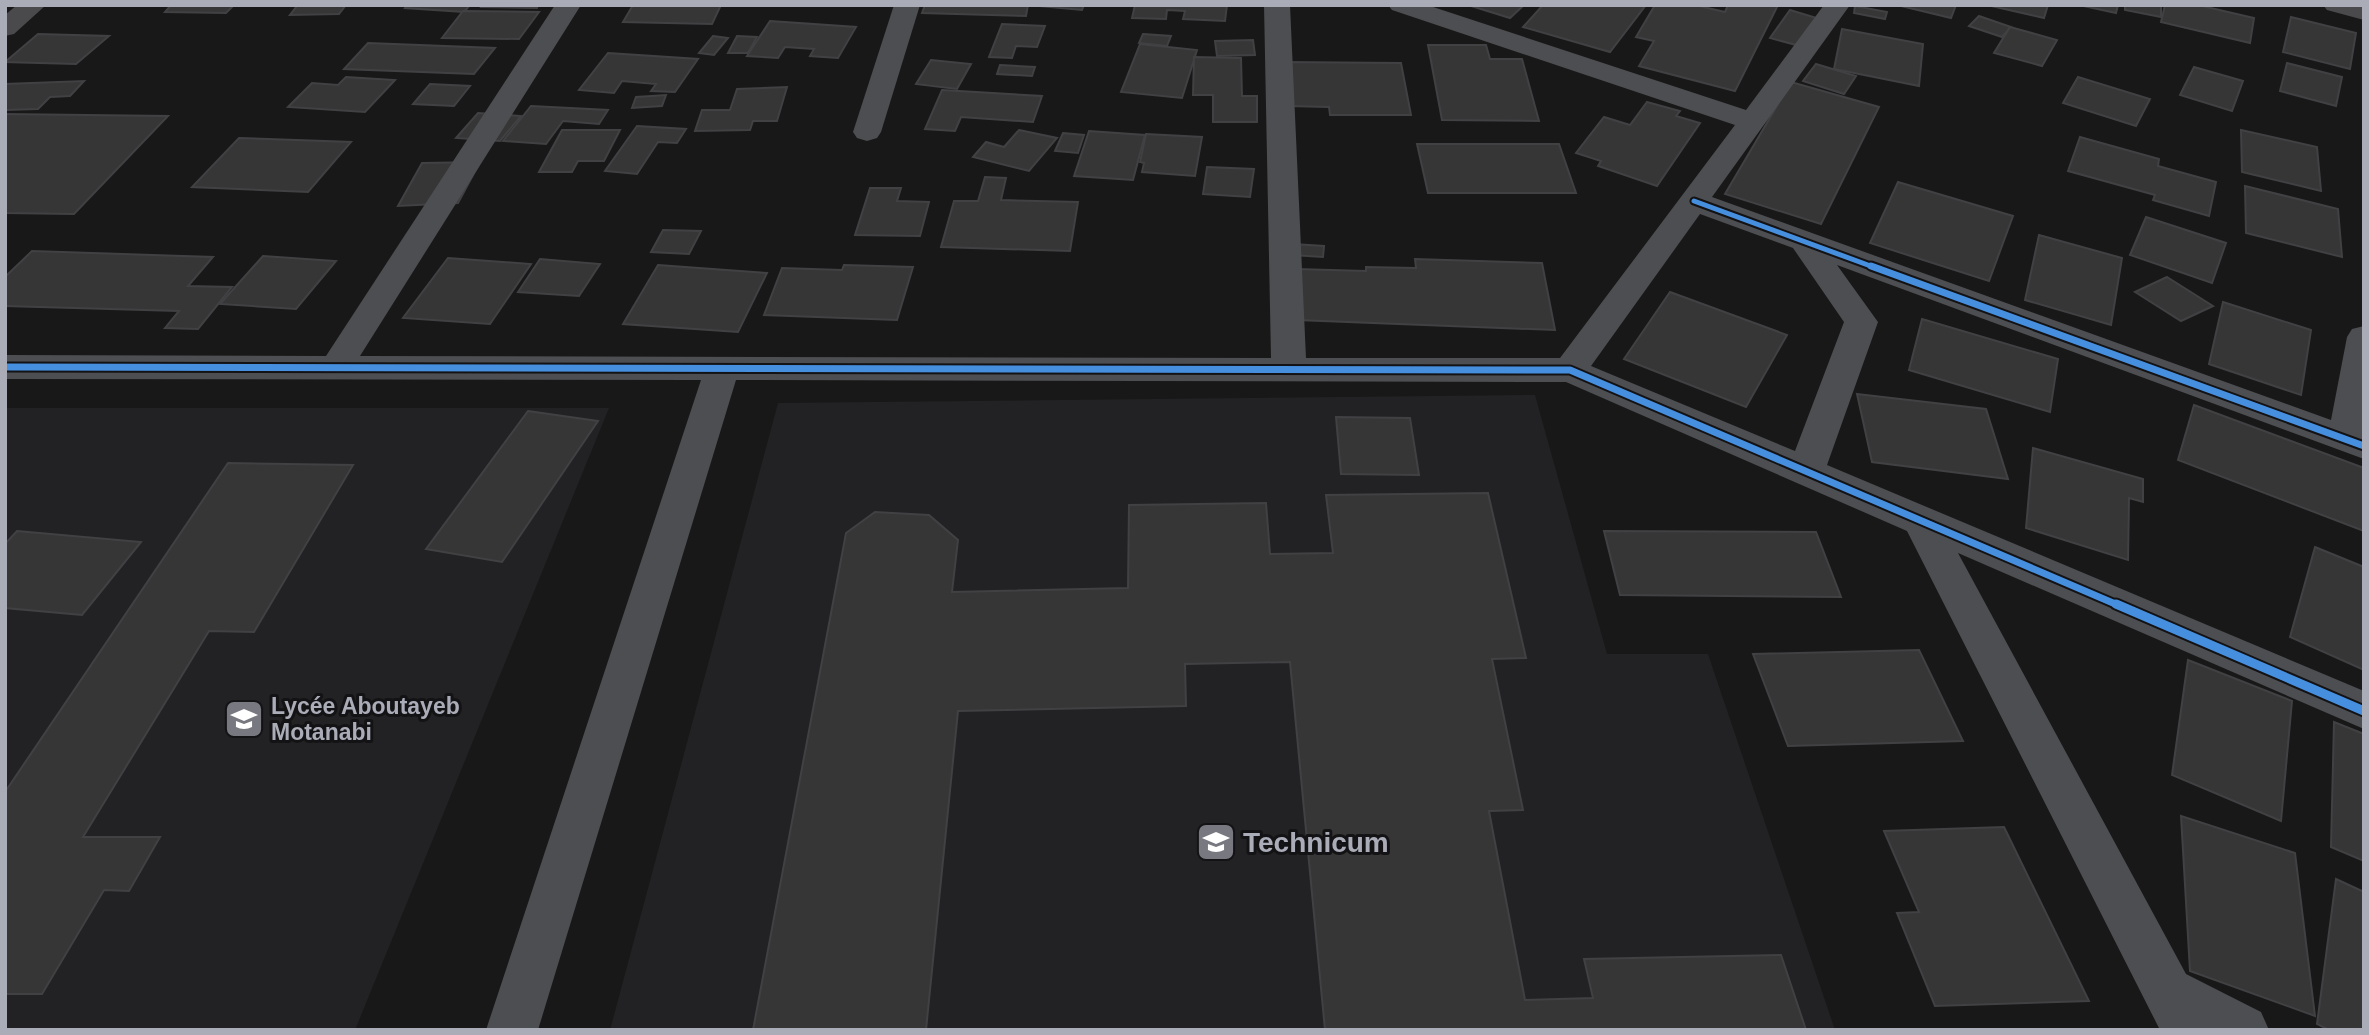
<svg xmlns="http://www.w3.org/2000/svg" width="2369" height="1035" viewBox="0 0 2369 1035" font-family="Helvetica,sans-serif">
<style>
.built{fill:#222224}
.building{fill:#363637;stroke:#414144;stroke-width:2}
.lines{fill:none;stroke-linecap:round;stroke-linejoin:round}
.minor{fill:#4d4e51;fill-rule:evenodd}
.major{fill:#4a4a4d;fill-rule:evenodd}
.cycleway-far2-casing{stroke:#131214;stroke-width:9}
.cycleway-far1-casing{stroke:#131214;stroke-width:11}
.cycleway-casing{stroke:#131214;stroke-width:13}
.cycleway-far2{stroke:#468fdf;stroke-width:5}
.cycleway-far1{stroke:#468fdf;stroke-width:7}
.cycleway{stroke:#468fdf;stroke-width:9}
.labels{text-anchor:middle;stroke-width:6;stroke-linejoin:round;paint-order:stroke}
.poi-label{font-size:23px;font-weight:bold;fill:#aaacb8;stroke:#131214;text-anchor:start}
.near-poi-label{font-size:28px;font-weight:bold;fill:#aaacb8;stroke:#131214;text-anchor:start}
</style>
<rect width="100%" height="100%" fill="#181818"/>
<!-- built -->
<g class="built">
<path d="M1535 395 1607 654H1708L1835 1030H610L778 403Z"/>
<path d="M5 408H609L355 1030H5Z"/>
</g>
<!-- building -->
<g class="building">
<path d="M171 5H234L226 13 165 12Z"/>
<path d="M346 5 339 14 290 15 297 6Z"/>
<path d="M407 5H470L464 12 405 8Z"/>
<path d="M482 5H538L537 8 481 7Z"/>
<path d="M633 5H721L712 24 623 22Z"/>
<path d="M925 5H1028L1026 16 922 13Z"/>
<path d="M1028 5H1084L1082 10Z"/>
<path d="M1135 5H1227L1225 21 1183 19 1185 11 1167 10 1166 19 1132 18Z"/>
<path d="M1468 5H1524L1510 18Z"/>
<path d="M1543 5H1646L1610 52 1523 27Z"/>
<path d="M1655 5H1695L1725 12 1728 5H1778L1735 91 1639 66 1654 41 1636 37Z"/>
<path d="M1897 5H1956L1951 18Z"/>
<path d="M1987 5H2048L2044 18Z"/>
<path d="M2079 5H2118L2116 13Z"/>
<path d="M2125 5H2161V17L2125 10Z"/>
<path d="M2165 5H2198L2254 18 2250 43 2161 22Z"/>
<path d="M1855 6 1887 12 1885 19 1854 13Z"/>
<path d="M1790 10 1820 19 1800 46 1770 38Z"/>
<path d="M463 11 539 12 519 39 442 38Z"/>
<path d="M1979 16 2011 27 2002 37 1969 26Z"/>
<path d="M2291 17 2356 33 2350 69 2283 52Z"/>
<path d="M770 21 856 27 838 58 810 56 814 49 785 47 778 58 747 56Z"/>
<path d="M1002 24 1045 26 1037 47 1016 46 1012 58 989 57Z"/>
<path d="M2010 27 2057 40 2042 66 1994 53Z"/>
<path d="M1842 29 1923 44 1919 86 1834 69Z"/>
<path d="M38 34 109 36 76 64 5 62Z"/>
<path d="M1143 34 1171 36 1167 46 1139 43Z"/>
<path d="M713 36 728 38 714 55 699 53Z"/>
<path d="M737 36 757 37 748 53H728Z"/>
<path d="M1253 40 1255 55 1217 56 1215 41Z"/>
<path d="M368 43 495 48 474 74 344 69Z"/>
<path d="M1140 44 1197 50 1182 98 1121 92Z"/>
<path d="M1428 45H1486L1490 59H1522L1539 121 1442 120Z"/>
<path d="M608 53 698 59 675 92 651 91 656 84 622 81 614 93 579 90Z"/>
<path d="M1194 57 1241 58 1242 96H1257V122H1213V95H1193Z"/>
<path d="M931 60 971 64 957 89 916 84Z"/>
<path d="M1283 62 1401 63 1411 115H1330L1329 107 1287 106Z"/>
<path d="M2287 63 2342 77 2336 106 2280 91Z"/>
<path d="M1816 64 1856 76 1844 94 1803 81Z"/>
<path d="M1000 65 1035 67 1032 76 997 74Z"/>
<path d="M2194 67 2243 81 2232 111 2180 95Z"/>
<path d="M346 77 395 80 365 112 288 107 312 83 338 85Z"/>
<path d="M2078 77 2150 99 2136 126 2063 103Z"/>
<path d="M84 81 70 96 50 97 38 109 5 110V84Z"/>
<path d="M1791 82 1879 107 1821 224 1725 194Z"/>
<path d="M430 84 470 86 454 106 413 104Z"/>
<path d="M787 87 777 121H753L750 130 695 131 702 110H730L737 89Z"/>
<path d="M942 90 1042 96 1033 122 961 117 955 131 925 129Z"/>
<path d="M666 95 662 106 632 108 636 97Z"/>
<path d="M1647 102 1680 111 1676 116 1700 123 1657 186 1598 166 1601 161 1576 153 1604 117 1630 125Z"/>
<path d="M531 106 608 110 599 124 563 121 546 144 503 141Z"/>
<path d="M478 113 521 116 500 141 456 138Z"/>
<path d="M5 114 168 116 74 214 5 213Z"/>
<path d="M637 126 686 129 677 143 658 142 637 174 605 171Z"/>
<path d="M562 130H620L604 161H578L572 172H539Z"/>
<path d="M1019 130 1057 138 1029 171 973 157 986 142 1004 147Z"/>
<path d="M2241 130 2317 147 2321 191 2242 172Z"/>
<path d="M1089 131 1145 135 1133 180 1074 176Z"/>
<path d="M1063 133 1084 135 1078 153 1055 151Z"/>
<path d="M1146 134 1202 137 1195 176 1142 172 1144 163 1140 162Z"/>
<path d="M2080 137 2159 159 2158 166 2216 182 2209 216 2153 200 2155 195 2068 171Z"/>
<path d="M239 138 351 142 308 192 192 187Z"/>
<path d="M1417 144H1559L1576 193H1428Z"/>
<path d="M480 162 458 203 398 206 422 163Z"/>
<path d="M1207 167 1254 169 1250 197 1203 194Z"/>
<path d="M985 177 1006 178 1001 200 1078 202 1070 251 941 247 954 201H978Z"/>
<path d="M1898 182 2013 216 1989 281 1870 243Z"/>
<path d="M2245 186 2338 209 2342 257 2246 233Z"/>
<path d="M870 188H901L897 201 929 202 920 236 855 235Z"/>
<path d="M2146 217 2226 243 2212 283 2130 255Z"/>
<path d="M663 230 701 231 689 254 651 252Z"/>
<path d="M2039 235 2122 258 2111 325 2025 300Z"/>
<path d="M1293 244 1324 246 1323 257 1292 255Z"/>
<path d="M32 251 213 257 188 286 232 287 198 329 165 328 179 311 5 306V277Z"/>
<path d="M263 256 336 261 296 309 220 304Z"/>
<path d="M448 258 531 264 490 324 403 318Z"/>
<path d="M540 259 600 264 579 296 518 292Z"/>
<path d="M1415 259 1542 263 1555 330 1297 320V269L1366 271V267L1416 268Z"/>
<path d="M658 265 767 273 738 332 623 324Z"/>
<path d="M844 265 913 267 897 320 764 315 782 268 842 270Z"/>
<path d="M2167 277 2213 306 2181 321 2135 292Z"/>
<path d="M1670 292 1787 335 1746 407 1624 359Z"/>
<path d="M2223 302 2311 330 2301 395 2209 364Z"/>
<path d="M1922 319 2058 359 2050 412 1909 370Z"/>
<path d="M1857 394 1986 409 2008 479 1872 462Z"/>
<path d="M2194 405 2364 468V531L2178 460Z"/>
<path d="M528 411 598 421 502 562 426 549Z"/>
<path d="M1336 417 1410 418 1419 475 1341 474Z"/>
<path d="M2033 448 2143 479V502L2129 498 2128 560 2026 528Z"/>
<path d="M228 463 353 465 254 632 209 631 83 837H160L129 891 104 890 42 994H5V792Z"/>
<path d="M1488 493 1526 658 1492 659 1523 810 1489 811 1525 1000 1593 998 1584 959 1781 955 1806 1030H1325L1290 662 1185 664 1186 706 958 711 926 1030H753L846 533 875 512 929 515 958 540 952 592 1128 588 1129 505 1266 503 1270 554 1333 553 1326 495Z"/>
<path d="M17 531 141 542 82 615 5 608V544Z"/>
<path d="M1604 531 1816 532 1841 597 1620 595Z"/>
<path d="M2315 547 2364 567V670L2290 637Z"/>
<path d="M1919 650 1963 741 1788 746 1753 654Z"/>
<path d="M2188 660 2292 701 2281 821 2172 775Z"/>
<path d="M2334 722 2364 734V861L2331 847Z"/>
<path d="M2181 816 2295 853 2315 1016 2190 971Z"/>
<path d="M2004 827 2089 1001 1935 1006 1897 913 1919 912 1884 831Z"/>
<path d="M2336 879 2364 892V1030H2329L2317 1024Z"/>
</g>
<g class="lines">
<!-- minor -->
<g class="minor">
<path d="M555 5H581L360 356 1271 358 1264 5H1290L1306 358H1560L1735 125 1392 10 1388 5H1427L1746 110 1824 5H1850L1712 197 2331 420 2347 337 2352 329 2364 326V459L1837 265 1878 322 1827 465 2364 691V729L1958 553 2186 974 2261 1012 2269 1030H2160L1907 531 1566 382 736 380 538 1030H486L701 380 5 379V355L326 356ZM1700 214 1793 248 1844 322 1795 451 1591 366Z"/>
<path d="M894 5H920L881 132 877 138 867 141 857 138 853 132Z"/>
</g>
<!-- major -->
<g class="major">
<path d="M17 5H46L14 34 5 36V15Z"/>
<path d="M2323 5H2364V20L2327 10Z"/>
</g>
<!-- cycleway-far2 casing -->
<g class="cycleway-far2-casing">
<path id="cycleway-far2" d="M1694 201 1876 268"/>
</g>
<!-- cycleway-far1 casing -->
<g class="cycleway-far1-casing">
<g id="cycleway-far1">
<path d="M1871 266 2364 446"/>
<path d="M5 367 1570 370 2120 606"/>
</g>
</g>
<!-- cycleway casing -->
<g class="cycleway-casing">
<path id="cycleway" d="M2116 604 2364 711"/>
</g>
<!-- cycleway-far2 -->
<use href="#cycleway-far2" class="cycleway-far2"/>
<!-- cycleway-far1 -->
<use href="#cycleway-far1" class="cycleway-far1"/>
<!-- cycleway -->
<use href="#cycleway" class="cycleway"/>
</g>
<!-- icons -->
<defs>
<g id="school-square" transform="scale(2.0125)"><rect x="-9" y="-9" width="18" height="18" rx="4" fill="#777880" stroke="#131214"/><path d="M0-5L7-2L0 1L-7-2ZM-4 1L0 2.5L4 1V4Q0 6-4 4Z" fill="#fff"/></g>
</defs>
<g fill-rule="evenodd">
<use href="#school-square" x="244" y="719"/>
<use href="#school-square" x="1216" y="842"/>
</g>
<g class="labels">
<!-- poi labels -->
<g class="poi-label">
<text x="271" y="714">Lycée Aboutayeb<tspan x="271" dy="26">Motanabi</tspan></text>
</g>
<!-- near-poi labels -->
<g class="near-poi-label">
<text x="1243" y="852">Technicum</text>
</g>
</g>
<!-- border -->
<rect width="2369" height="1035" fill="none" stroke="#aaacb8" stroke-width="14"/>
</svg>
